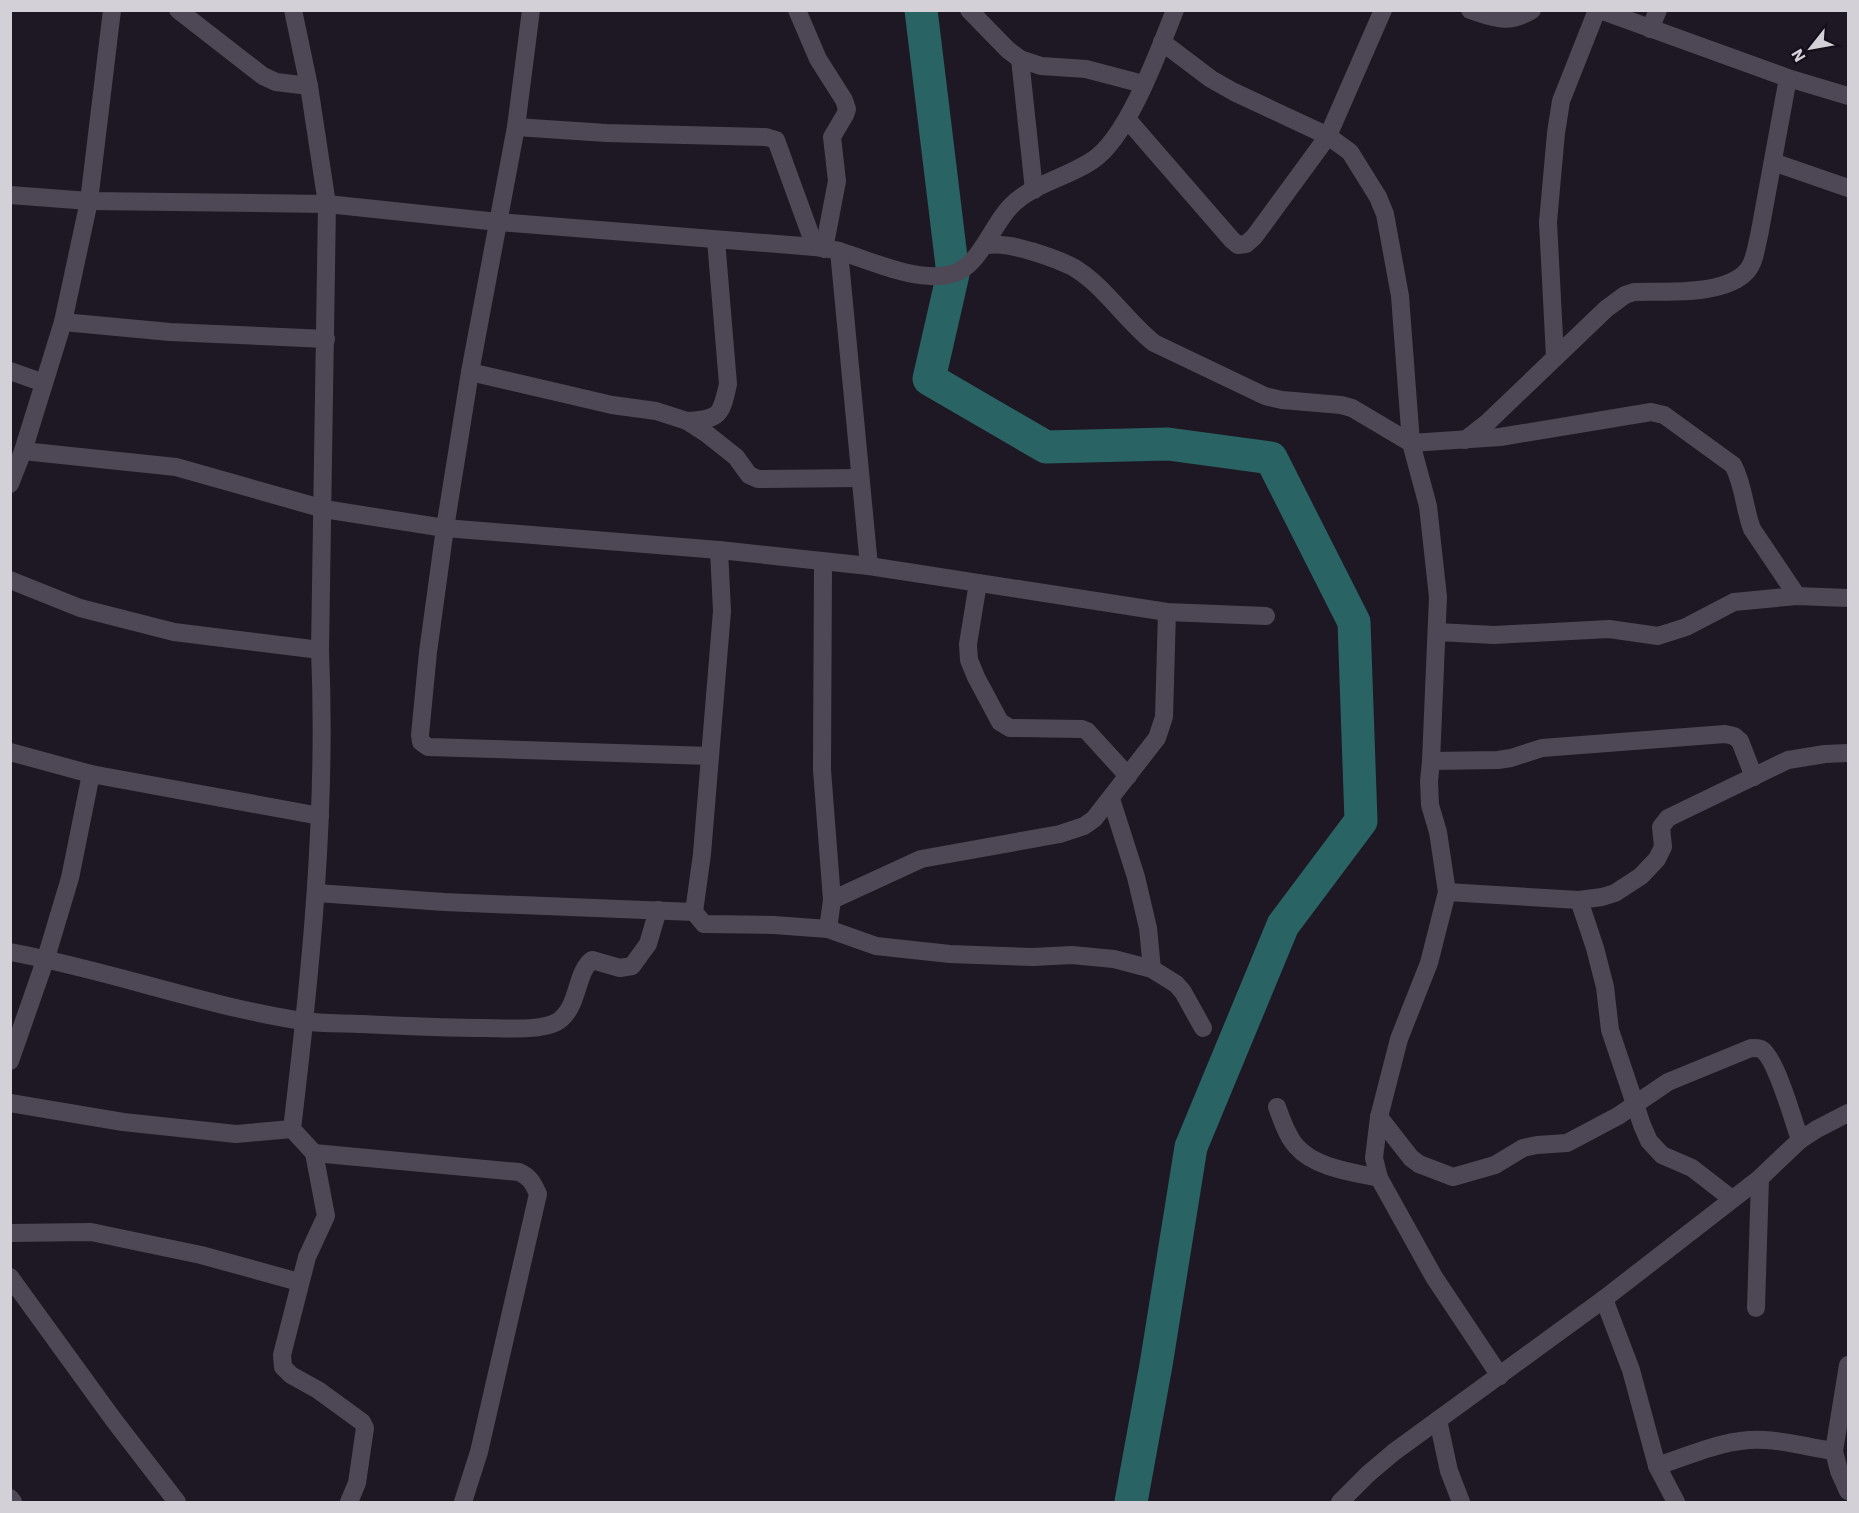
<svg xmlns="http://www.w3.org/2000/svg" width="1859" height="1513" viewBox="0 0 1859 1513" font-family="'IBM Plex Sans',sans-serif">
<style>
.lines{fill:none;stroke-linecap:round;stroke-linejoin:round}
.river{stroke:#296364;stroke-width:33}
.minor{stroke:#4e4856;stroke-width:18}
</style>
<rect width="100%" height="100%" fill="#1d1823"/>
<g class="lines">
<!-- river -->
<path class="river" d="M921 10 953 274 929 379 1046 447 1168 444 1271 458 1354 622 1361 821 1283 925 1191 1147 1156 1365 1131 1502"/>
<!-- minor -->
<g class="minor">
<path d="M178 10 263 76 276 82 309 86"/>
<path d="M293 10 309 86 327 204 320 650C327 811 311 970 292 1129L314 1153 326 1216 307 1257 282 1355 283 1367 291 1375 318 1390 362 1422 365 1428 357 1483 349 1502"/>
<path d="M531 10 516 127 470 372 445 528 428 652 420 735 421 742 428 747 710 756"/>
<path d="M797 10 818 59 844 100 847 109 845 115 832 137 837 181 824 249"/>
<path d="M969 10 1008 50 1020 59 1041 66 1086 69 1143 84"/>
<path d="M1470 10C1495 18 1508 25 1532 10"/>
<path d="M1600 10 1788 78 1848 96"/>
<path d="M1650 29 1658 10"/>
<path d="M1162 42 1211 79 1234 92 1328 136 1350 152 1378 197 1385 214 1400 296 1411 443 1428 506 1438 597 1431 761 1429 781 1430 805 1438 832 1447 892 1429 963 1399 1039 1379 1117 1374 1158 1379 1178 1434 1277 1500 1376"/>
<path d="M1020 59 1034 190"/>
<path d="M1127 119 1232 240 1238 245 1246 244 1254 237 1328 136 1383 10"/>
<path d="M516 127 606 133 766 137 776 140 815 247"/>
<path d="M1773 162 1848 188"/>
<path d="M10 195 89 201 327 204 498 222 815 247C824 248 833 249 842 252 874 262 918 283 952 274 979 267 991 227 1010 207 1031 184 1067 178 1093 160 1128 137 1159 50 1175 10"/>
<path d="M985 245C1002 243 1017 247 1034 252 1047 256 1061 261 1073 267 1105 286 1125 320 1154 343L1265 396 1282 400 1341 405 1352 408 1411 443 1500 437 1651 412 1664 415 1733 465C1744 485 1744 508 1752 529L1797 596"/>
<path d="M839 251 869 566"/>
<path d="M63 322 170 332 326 339"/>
<path d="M1555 357 1548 222 1556 133 1561 101 1597 10"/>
<path d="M10 371 44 383"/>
<path d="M470 372 612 405 656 411 687 421 707 434 736 457 749 475 758 479 860 478"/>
<path d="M687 421C720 419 721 416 728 384L716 240"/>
<path d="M1465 440 1488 422 1606 309 1625 295 1634 292C1666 291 1725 296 1747 271 1755 262 1756 247 1759 236L1788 78"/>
<path d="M23 451 176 467 324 509 445 528 719 550 869 566 1167 612 1266 616"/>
<path d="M10 484 23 451 63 322 89 201 112 10"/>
<path d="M719 550 722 611 702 854 694 912 704 924 774 925 828 929 876 946 950 954 1033 957 1072 955 1114 959 1152 969 1176 984 1183 992 1203 1028"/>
<path d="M823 562 822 770 832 900 828 929"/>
<path d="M10 580 80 608 174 632 320 650"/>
<path d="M978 583 968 644 969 660 976 677 1000 722 1010 728 1082 729 1087 731 1128 776"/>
<path d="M1437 632 1494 635 1609 629 1658 636 1686 627 1734 602 1797 596 1848 598"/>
<path d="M10 752 91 774 320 816"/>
<path d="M1431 761 1498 760 1511 758 1542 748 1725 734 1734 736 1740 741 1754 777"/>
<path d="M1111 799 1136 877 1148 928 1152 969"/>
<path d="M1447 892 1579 900 1602 897 1615 893 1641 876 1657 859 1663 847 1661 827 1668 818 1788 760 1825 754 1848 753"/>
<path d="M317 893 444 902 694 912"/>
<path d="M832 900 921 859 1060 834 1084 826 1094 819 1157 738 1164 717 1167 612"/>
<path d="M1579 900 1595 948 1605 987 1610 1030 1642 1125 1649 1141 1662 1155 1692 1168 1732 1199"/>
<path d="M10 952C109 970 204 1006 303 1021 322 1024 343 1023 362 1024 403 1026 444 1028 485 1028 504 1028 547 1032 561 1019 579 1004 576 972 592 960L620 968 632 966 648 944 658 910"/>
<path d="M10 1061 46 958 70 878 91 774"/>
<path d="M10 1103 123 1122 236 1134 292 1129"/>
<path d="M1277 1107C1282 1120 1287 1136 1296 1146 1315 1168 1352 1172 1379 1178"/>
<path d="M1379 1117 1411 1158 1419 1164 1453 1177 1495 1165 1523 1148 1537 1145 1567 1143 1618 1116 1668 1082 1751 1048C1754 1048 1758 1048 1761 1049 1776 1057 1794 1123 1800 1140"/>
<path d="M314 1153 519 1172C530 1177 533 1183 538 1194L479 1452 463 1502"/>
<path d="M10 1233 91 1232 201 1255 299 1282"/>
<path d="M10 1277 113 1419 177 1502"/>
<path d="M1604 1299 1631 1370 1657 1466 1676 1502"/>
<path d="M1756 1308 1760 1178"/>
<path d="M1848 1365 1834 1451 1839 1471 1848 1491"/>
<path d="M1438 1420 1449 1471 1461 1502"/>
<path d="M1657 1466C1691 1455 1729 1437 1765 1440 1788 1441 1811 1448 1834 1451"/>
<path d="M10 1498 13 1502"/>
<path d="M1340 1502 1368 1474 1394 1452 1604 1299 1760 1178 1800 1140 1817 1129 1848 1113"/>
</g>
</g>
<!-- border -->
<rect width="1859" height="1513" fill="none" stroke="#d3d0d8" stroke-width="24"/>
<!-- north arrow -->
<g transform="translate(1811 48) rotate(239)" stroke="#140f1a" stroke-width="4.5" paint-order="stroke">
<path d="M0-4.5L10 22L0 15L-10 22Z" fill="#d3d0d8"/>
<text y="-9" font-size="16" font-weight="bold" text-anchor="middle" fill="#d3d0d8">N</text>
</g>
</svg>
